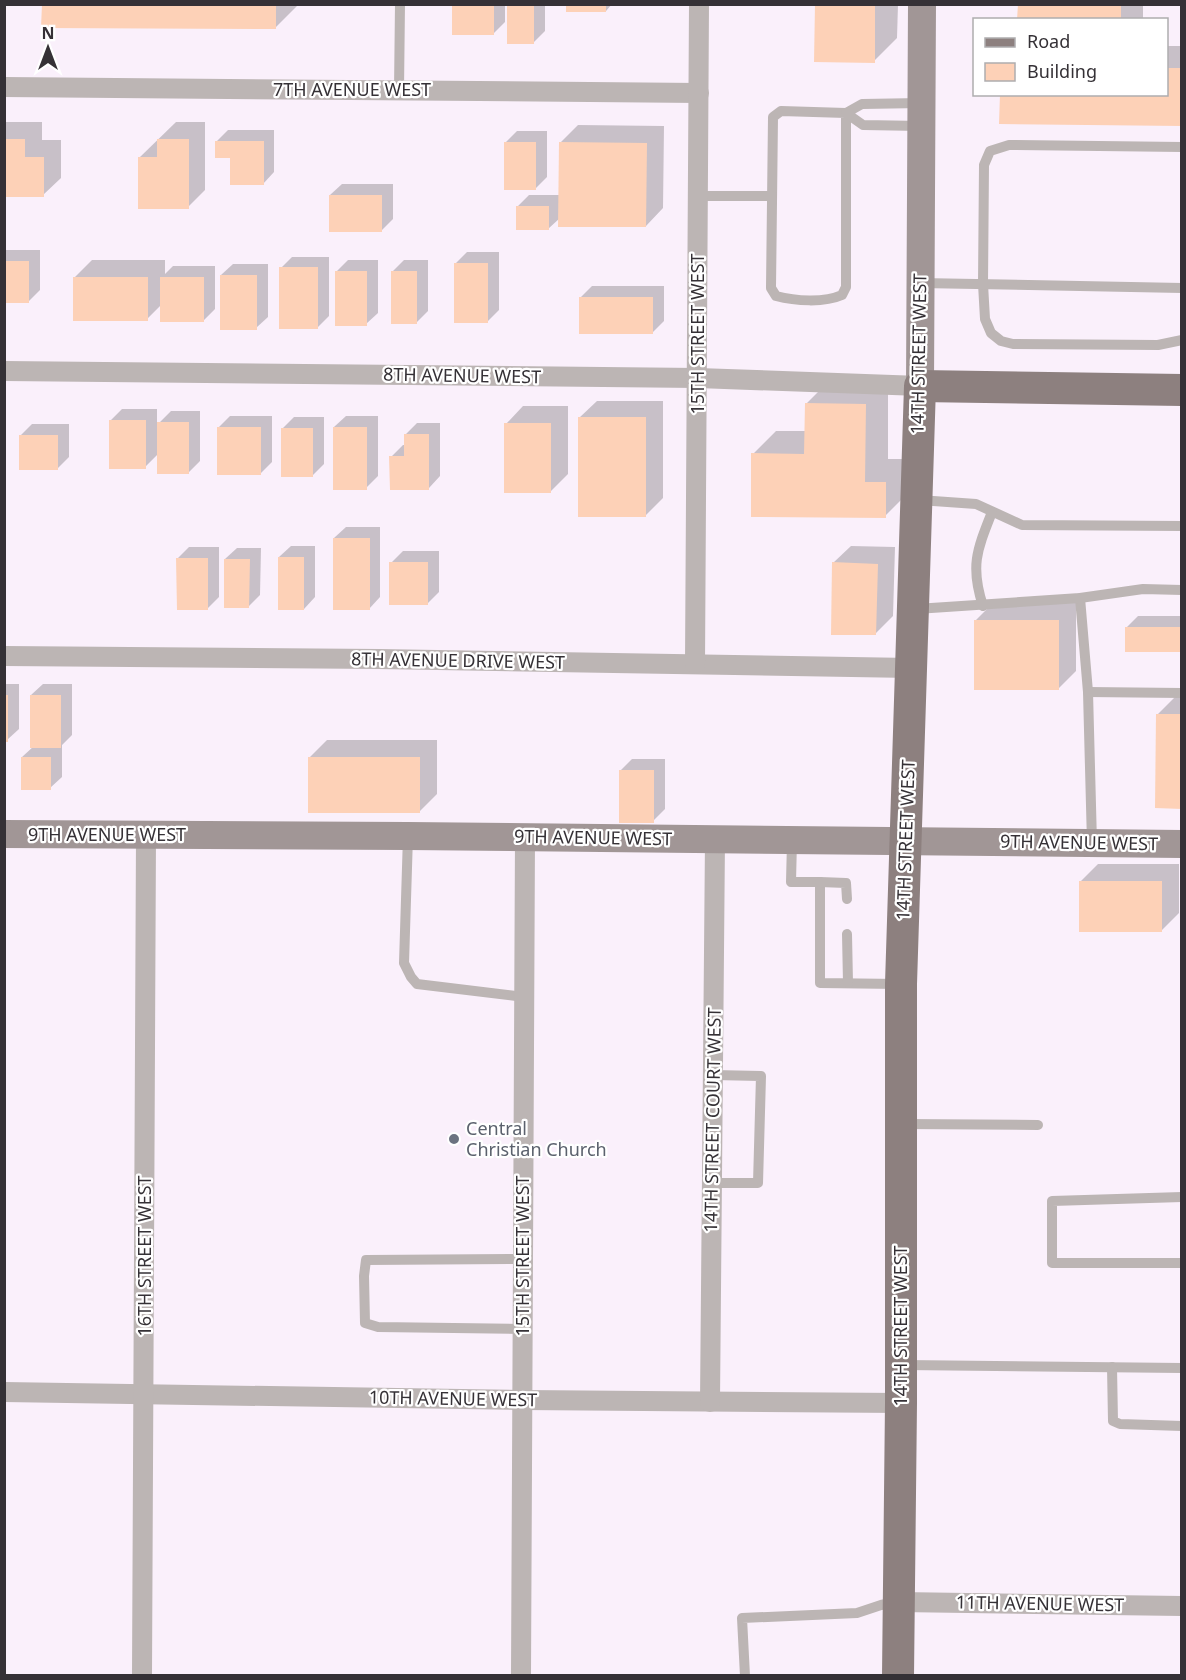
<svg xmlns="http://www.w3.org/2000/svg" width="1186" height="1680" viewBox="0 0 1186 1680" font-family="'Noto Sans',sans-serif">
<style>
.shadow{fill:#0003}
.building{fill:#fdd1b7}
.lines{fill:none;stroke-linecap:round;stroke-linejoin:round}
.lane{stroke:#bcb5b4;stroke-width:10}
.street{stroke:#bcb5b4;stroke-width:20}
.secondary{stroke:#a19696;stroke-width:28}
.primary{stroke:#8d807f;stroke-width:32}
.worship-dot{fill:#6b7280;stroke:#fff;stroke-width:2}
.labels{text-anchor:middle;stroke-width:4.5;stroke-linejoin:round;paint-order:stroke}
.street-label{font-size:18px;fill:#353136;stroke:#fff}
.worship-label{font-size:18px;fill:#5b616d;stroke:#fff;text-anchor:start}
</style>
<rect width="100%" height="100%" fill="#faf0fb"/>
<!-- shadow -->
<g class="shadow">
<path d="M43 4H299L275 28Z"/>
<path d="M453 4H505V22L493 34Z"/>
<path d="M508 4H545V31L534 42Z"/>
<path d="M568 4H612L606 11Z"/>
<path d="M816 4H898L897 38 874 61Z"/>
<rect x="1019" y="4" width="124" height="16"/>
<path d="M1166 46H1182V124L1166 94Z"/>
<path d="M4 122H42V140H61V178L43 195H4Z"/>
<path d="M176 122H205V190L188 207 139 158Z"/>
<path d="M578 125 664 126 663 208 646 226 560 218 548 229 518 206 529 195H560V143Z"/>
<path d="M228 130H274V172L263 184 217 141Z"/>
<path d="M517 131H547V177L536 188 505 143Z"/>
<path d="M342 184H393V219L381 231 330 195Z"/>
<path d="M4 250H40V290L28 302H4Z"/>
<path d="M467 252H499V310L488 321 455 264Z"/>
<path d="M292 257H329V316L318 327 281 268Z"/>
<path d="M92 260H165V274L173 266H215V309L204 320 161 305 147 319 75 277Z"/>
<path d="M348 260H378V313L366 324 337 271Z"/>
<path d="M404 260H428V311L417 322 393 271Z"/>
<path d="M233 264H268V317L256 328 221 275Z"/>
<path d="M592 286H664V321L653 332 580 298Z"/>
<path d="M829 381H888V459H908V493L885 516 753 454 776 431H806V404Z"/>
<path d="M597 401H663V498L646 515 579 418Z"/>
<path d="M523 406H568V474L550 492 506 424Z"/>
<path d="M122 409H157V425L171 411H200V461L189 472 159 453 145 467 111 420Z"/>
<path d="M230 416H272V462L260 474 219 427Z"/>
<path d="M346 416H378V476L366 488 334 427Z"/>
<path d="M294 417H324V464L313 475 282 429Z"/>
<path d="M417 423H440V476L429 488 391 457 403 445H406V434Z"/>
<path d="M32 424H69V457L58 468 20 436Z"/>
<path d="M346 527H380V597L369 609 334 538Z"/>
<path d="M291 546H315V597L304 609 279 557Z"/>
<path d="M851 546 895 547 893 616 875 634 833 563Z"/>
<path d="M189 547H219V597L208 608 177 559Z"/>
<path d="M237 548H261L260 595 249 606 225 559Z"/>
<path d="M403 551H439V592L428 603 391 563Z"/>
<path d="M993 603H1076V671L1059 688 976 620Z"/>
<path d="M1138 616H1182V650L1126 628Z"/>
<path d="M4 684H19V729L7 740H4Z"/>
<path d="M43 684H72V735L62 745V777L50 788 22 757 34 746 31 695Z"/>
<path d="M1175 697H1182V807L1157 715Z"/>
<path d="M327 740H437V794L420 811 310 757Z"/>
<path d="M632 759H665V809L653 821 620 771Z"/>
<path d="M1098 864H1179V913L1162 930 1081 881Z"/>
</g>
<!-- building -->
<g class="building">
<path d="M42 4H276V29L41 28Z"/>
<rect x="452" y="4" width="42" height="31"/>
<rect x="507" y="4" width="27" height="40"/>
<rect x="566" y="4" width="40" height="8"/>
<path d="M815 4H875V63L814 62Z"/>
<path d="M1018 4H1121V20H1017Z"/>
<path d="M1166 68H1182V126L999 124 1000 94H1166Z"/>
<path d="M4 139H25V157H44V197H4Z"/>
<path d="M157 139H189V209H138V157H157Z"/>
<path d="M215 141H264V185H230V158H215Z"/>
<rect x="504" y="142" width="32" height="48"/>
<path d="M559 142 647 143 646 227H558Z"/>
<rect x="329" y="195" width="53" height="37"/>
<rect x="516" y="206" width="33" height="24"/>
<rect x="5" y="261" width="24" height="42"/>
<rect x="454" y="263" width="34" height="60"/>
<rect x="279" y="267" width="39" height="62"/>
<rect x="335" y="271" width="32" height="55"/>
<rect x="391" y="271" width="26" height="53"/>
<rect x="220" y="275" width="37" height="55"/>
<rect x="73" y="277" width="75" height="44"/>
<rect x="160" y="277" width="44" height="45"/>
<rect x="579" y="297" width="74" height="37"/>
<path d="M805 403 866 404 865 482H886V518L751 517V453L804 454Z"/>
<rect x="578" y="417" width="68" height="100"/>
<rect x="109" y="420" width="37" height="49"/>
<rect x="157" y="422" width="32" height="52"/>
<rect x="504" y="423" width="47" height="70"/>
<rect x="217" y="427" width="44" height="48"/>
<rect x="333" y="427" width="34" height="63"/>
<rect x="281" y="428" width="32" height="49"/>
<path d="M404 434H429V490H390L389 456H404Z"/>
<rect x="19" y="435" width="39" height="35"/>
<rect x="333" y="538" width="37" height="72"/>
<rect x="278" y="557" width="26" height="53"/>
<path d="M176 558H208V610H177Z"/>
<path d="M224 559H250L249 608H224Z"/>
<rect x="389" y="562" width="39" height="43"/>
<path d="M832 562 878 564 876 635H831Z"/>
<rect x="974" y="620" width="85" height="70"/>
<rect x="1125" y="627" width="57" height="25"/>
<rect x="4" y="695" width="4" height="47"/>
<rect x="30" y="695" width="31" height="53"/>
<path d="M1156 714H1182V809L1155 808Z"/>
<rect x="21" y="757" width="30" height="33"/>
<rect x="308" y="757" width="112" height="56"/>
<rect x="619" y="770" width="35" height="53"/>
<rect x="1079" y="881" width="83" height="51"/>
</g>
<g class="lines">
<!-- lane -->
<g class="lane">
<path d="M399 90 400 4"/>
<path d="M781 111 846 113V287L842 295C824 303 795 301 776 296L771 288 773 117Z"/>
<path d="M921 126 863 125 846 113 862 104 921 103"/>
<path d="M1182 147 1009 145 990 151 984 165 983 284 985 319 991 333 1001 341 1013 344 1158 345 1182 340"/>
<path d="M699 196H772"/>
<path d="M920 283 1182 288"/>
<path d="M919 500 976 504 1022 525 1182 526"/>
<path d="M1080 598 1088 692 1092 843"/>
<path d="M983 606C970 566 977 550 992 512"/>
<path d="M916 609 1080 598 1143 589 1182 590"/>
<path d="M1088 692 1182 693"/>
<path d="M408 836 404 963 411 977 417 984 524 997"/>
<path d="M792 841 791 882H820V983L899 984"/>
<path d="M820 882 846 883 847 899"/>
<path d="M847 934 848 983"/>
<path d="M904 1124 1038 1125"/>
<path d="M712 1183H758L761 1076 713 1075"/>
<path d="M1182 1197 1052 1201V1263H1182"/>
<path d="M523 1259 366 1260 364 1276 365 1323 378 1327 523 1329"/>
<path d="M904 1365 1182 1368"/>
<path d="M1112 1367 1113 1421 1120 1424 1182 1426"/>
<path d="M745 1676 742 1618 857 1613 881 1605 895 1602"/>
</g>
<!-- street -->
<g class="street">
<path d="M4 87 699 93"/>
<path d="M4 371 698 378 920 386"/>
<path d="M4 656 379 659 911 668"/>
<path d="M695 664 699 4"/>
<path d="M4 1392 523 1400 901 1403"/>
<path d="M710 1402 715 839"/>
<path d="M899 1602 1182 1606"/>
<path d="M142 1676 146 836"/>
<path d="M521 1676 525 837"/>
</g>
<!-- secondary -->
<g class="secondary">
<path d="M920 386 922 4"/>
<path d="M4 834 408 836 1182 844"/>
</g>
<!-- primary -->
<path class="primary" d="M898 1676 901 1403V984L920 386 1182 390"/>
</g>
<!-- markers -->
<circle class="worship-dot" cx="454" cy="1139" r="6"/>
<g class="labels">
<!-- street labels -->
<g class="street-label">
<text x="352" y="96">7TH AVENUE WEST</text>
<text transform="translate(698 334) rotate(-90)" y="6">15TH STREET WEST</text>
<text transform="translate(919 354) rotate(-89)" y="6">14TH STREET WEST</text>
<text transform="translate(462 376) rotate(1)" y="6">8TH AVENUE WEST</text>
<text transform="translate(458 661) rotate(1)" y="6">8TH AVENUE DRIVE WEST</text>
<text x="107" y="841">9TH AVENUE WEST</text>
<text transform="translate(593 838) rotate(1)" y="6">9TH AVENUE WEST</text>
<text transform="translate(906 840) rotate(-88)" y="6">14TH STREET WEST</text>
<text transform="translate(1079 843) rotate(1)" y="6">9TH AVENUE WEST</text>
<text transform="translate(713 1120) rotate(-89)" y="6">14TH STREET COURT WEST</text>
<text transform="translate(145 1256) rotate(-90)" y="6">16TH STREET WEST</text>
<text transform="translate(523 1256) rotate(-90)" y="6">15TH STREET WEST</text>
<text transform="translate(901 1326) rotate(-90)" y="6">14TH STREET WEST</text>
<text transform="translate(453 1399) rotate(1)" y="6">10TH AVENUE WEST</text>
<text transform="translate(1040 1604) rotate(1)" y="6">11TH AVENUE WEST</text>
</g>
<!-- worship labels -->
<g class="worship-label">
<text x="466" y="1135">Central<tspan x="466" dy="21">Christian Church</tspan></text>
</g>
</g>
<!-- border -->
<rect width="1186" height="1680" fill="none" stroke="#353136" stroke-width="12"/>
<!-- legend -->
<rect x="973" y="18" width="195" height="78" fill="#ffffff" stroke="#aeadaf" stroke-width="1.5"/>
<rect x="985" y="38" width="30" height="9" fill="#8d807f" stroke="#aeadaf" stroke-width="1.5"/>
<text x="1027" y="48" font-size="18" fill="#353136">Road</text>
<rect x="985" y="63" width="30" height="18" fill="#fdd1b7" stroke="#aeadaf" stroke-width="1.5"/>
<text x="1027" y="78" font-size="18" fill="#353136">Building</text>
<!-- north arrow -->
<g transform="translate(48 48)" stroke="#ffffff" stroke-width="4.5" paint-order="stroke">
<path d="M0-4.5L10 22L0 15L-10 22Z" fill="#353136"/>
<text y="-9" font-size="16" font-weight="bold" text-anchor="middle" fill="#353136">N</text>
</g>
</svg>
